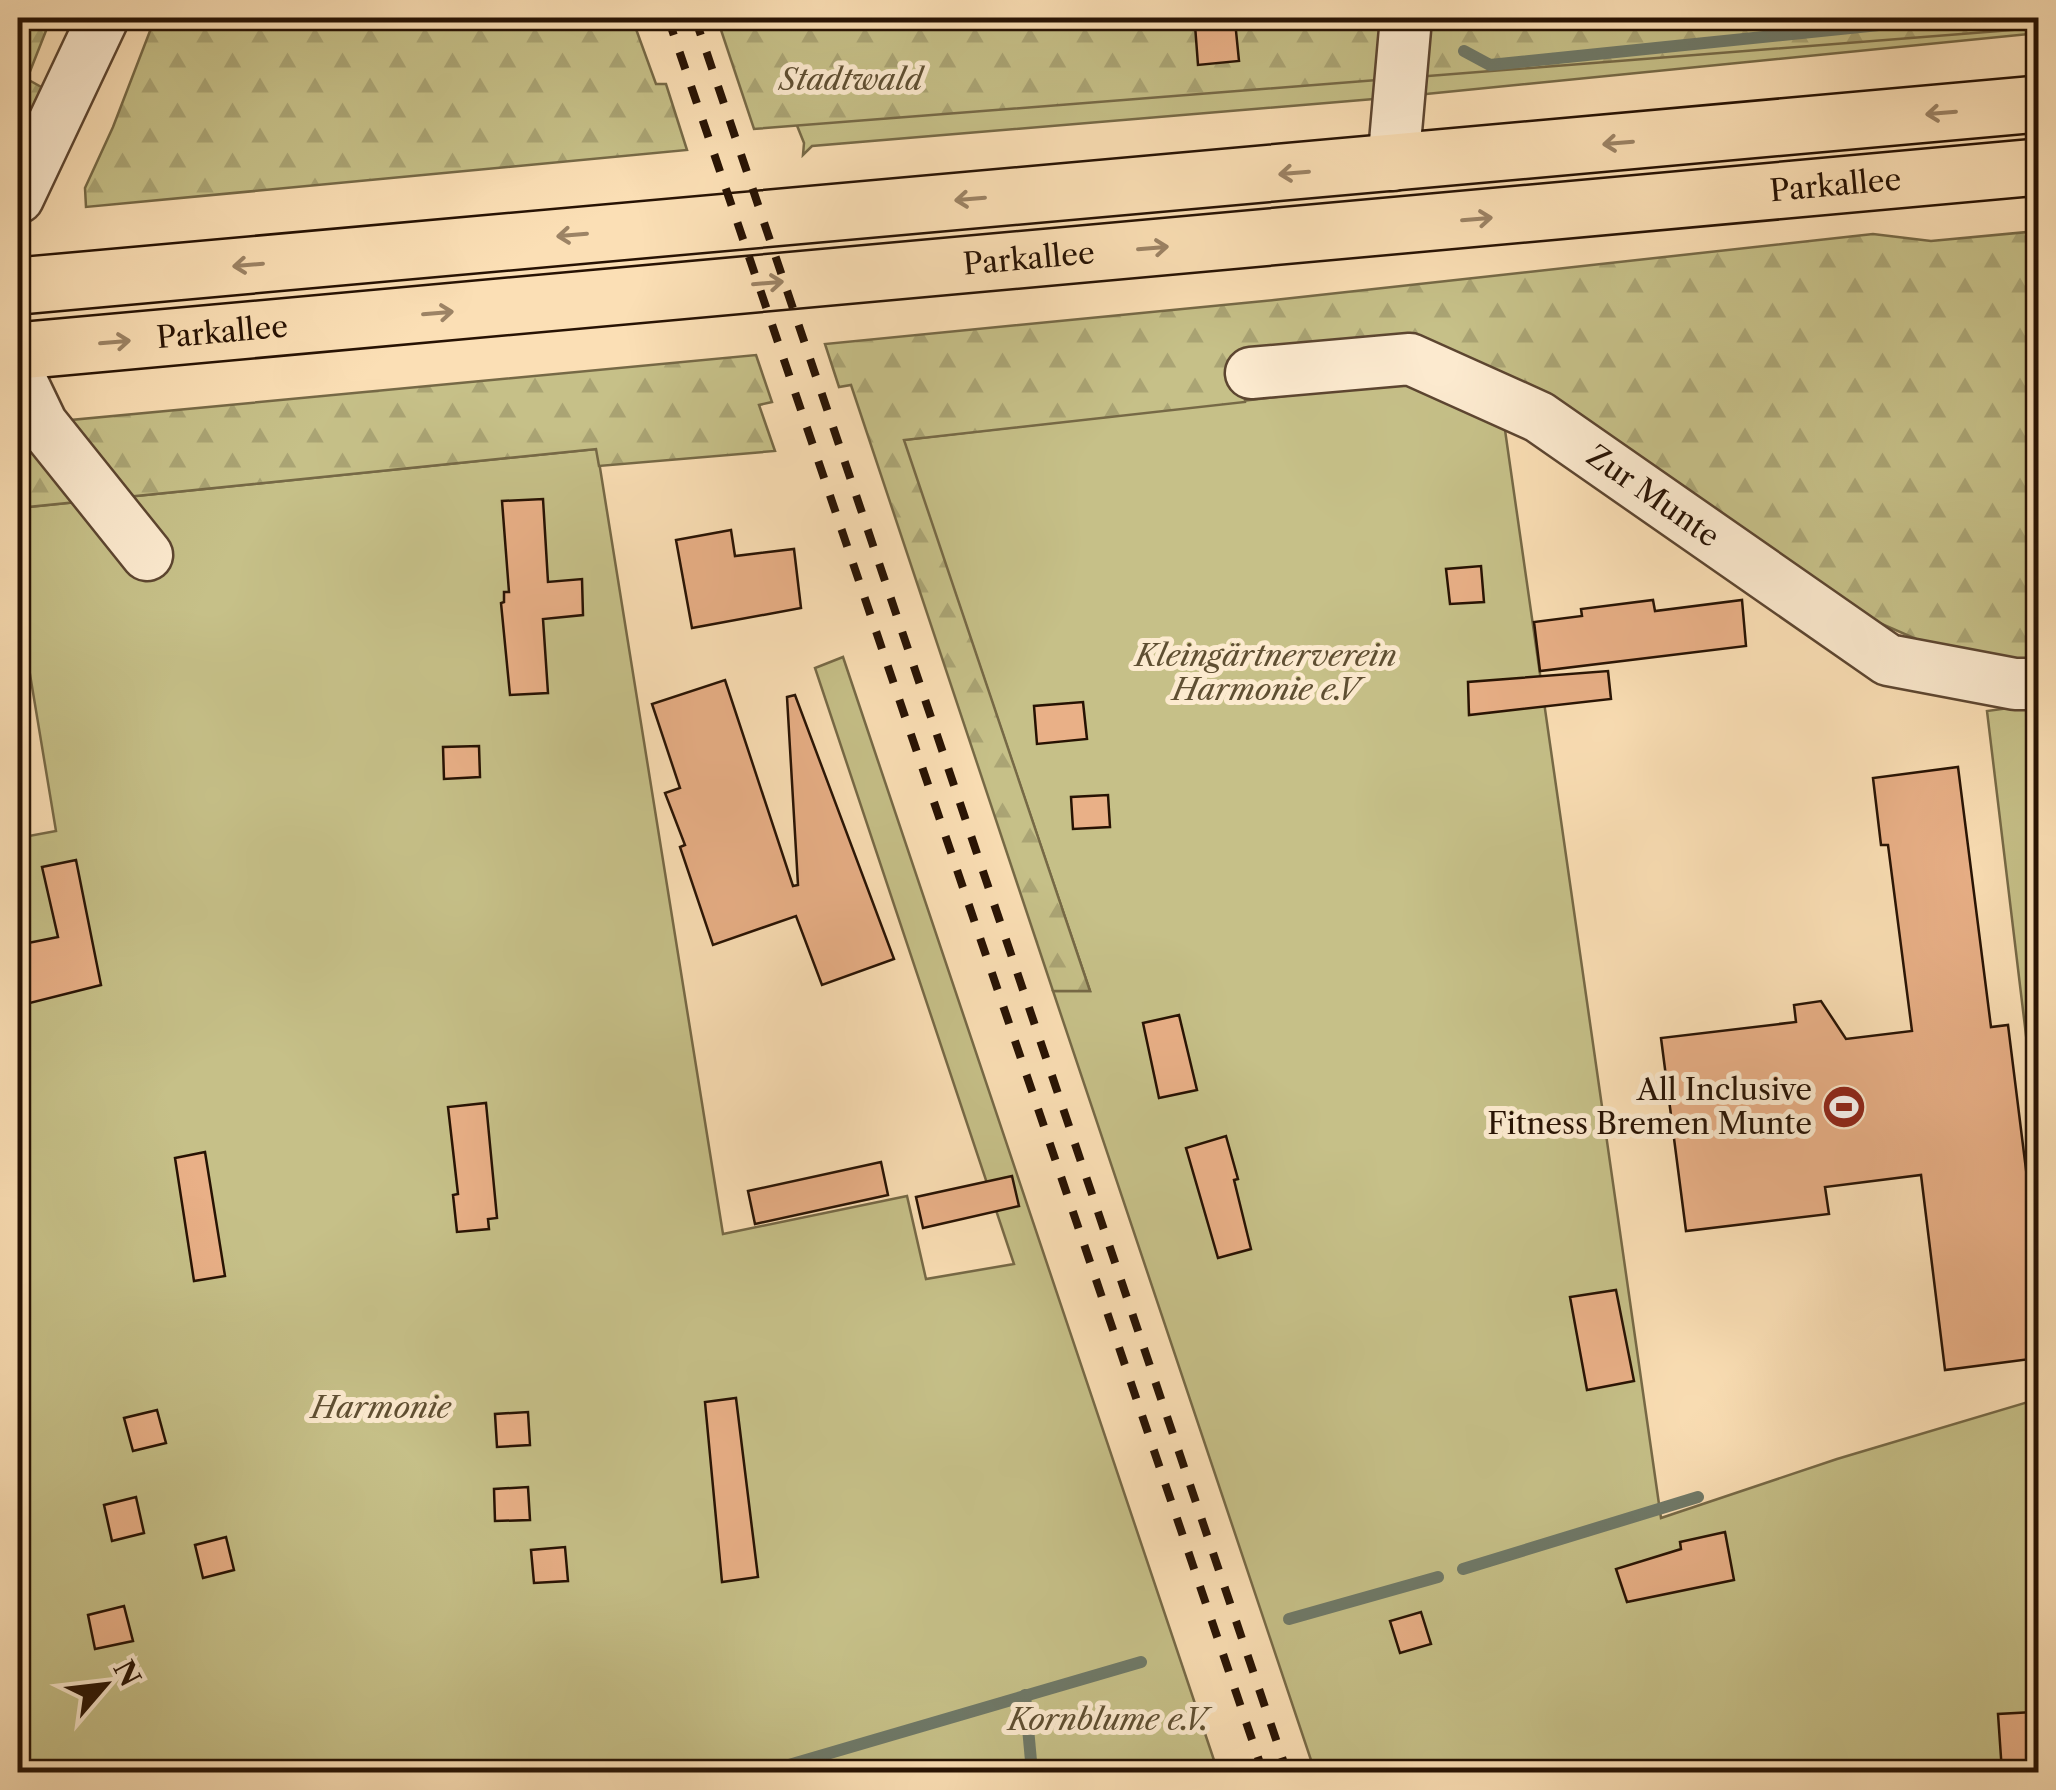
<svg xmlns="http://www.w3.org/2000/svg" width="2056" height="1790" viewBox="0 0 2056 1790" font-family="'Libre Caslon Text',serif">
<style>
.green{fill:#c6c088;stroke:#766946;stroke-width:2.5}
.forest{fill:url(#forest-firs);stroke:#766946;stroke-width:2.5}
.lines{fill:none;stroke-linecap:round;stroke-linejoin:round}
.stream{stroke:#6f7968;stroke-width:12}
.building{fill:#e9b087;stroke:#271203;stroke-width:2.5}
.minor-casing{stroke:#5c4530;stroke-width:55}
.major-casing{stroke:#271203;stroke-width:60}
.minor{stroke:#fceacf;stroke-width:50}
.major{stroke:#fbdfb5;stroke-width:55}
.rail{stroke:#271203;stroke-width:8;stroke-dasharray:18 18;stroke-linecap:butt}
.oneway{stroke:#9c8365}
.labels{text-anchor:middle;stroke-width:10;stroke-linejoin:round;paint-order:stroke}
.park-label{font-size:30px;font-style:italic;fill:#5f4f32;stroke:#fceacf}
.street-label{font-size:30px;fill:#271203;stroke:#fceacf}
.poi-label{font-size:30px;fill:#271203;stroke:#fceacf;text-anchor:end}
</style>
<defs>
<pattern id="forest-firs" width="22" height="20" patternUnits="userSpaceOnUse" patternTransform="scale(2.5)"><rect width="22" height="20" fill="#c6c088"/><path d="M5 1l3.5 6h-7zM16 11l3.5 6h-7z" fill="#aaa474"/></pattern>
</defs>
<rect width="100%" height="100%" fill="#fbdfb5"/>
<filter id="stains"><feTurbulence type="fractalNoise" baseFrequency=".002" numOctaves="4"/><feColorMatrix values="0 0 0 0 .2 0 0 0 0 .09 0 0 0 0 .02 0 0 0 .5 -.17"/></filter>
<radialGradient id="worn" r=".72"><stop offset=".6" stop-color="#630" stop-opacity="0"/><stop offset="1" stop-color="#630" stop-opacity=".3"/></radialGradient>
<!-- green -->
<g class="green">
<path d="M2038 18V33L1386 98 812 146 803 155 804 143 792 113Z"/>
<path d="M1414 381 1503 416 1661 1518 1837 1459 2038 1399V1772H1315L1053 991H1090L903 440Z"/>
<path d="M597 449 723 1234 907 1196 926 1279 1014 1264 815 668 843 657 1218 1772H18V838L56 831 18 602V508Z"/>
<path d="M2038 704V1135L1987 711Z"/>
</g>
<!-- forest -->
<g class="forest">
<path d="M18 18H51L27 79 52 93 18 160Z"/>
<path d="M155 18H632L656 84H666L687 150 86 207 85 188 113 127Z"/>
<path d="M717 18H2038V28L754 129Z"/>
<path d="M2038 231V661L2029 663 1932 646 1868 618 1554 403 1244 358 1245 402 904 440 1090 991H1053L851 385 839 387 825 344 1274 300 1873 234 1931 241Z"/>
<path d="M756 355 772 402 759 405 775 451 599 466 596 449 18 508V425Z"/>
</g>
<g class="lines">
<!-- stream -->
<g class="stream">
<path d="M1464 51 1490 65 1879 25"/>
<path d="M1463 1569 1698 1497"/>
<path d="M1289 1619 1438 1577"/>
<path d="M1025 1695 1032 1772"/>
<path d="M765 1772 1141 1662"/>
</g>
</g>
<!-- building -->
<g class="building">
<path d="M1235 21 1239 61 1198 65 1195 25Z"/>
<path d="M543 499 548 582 582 579 583 615 543 619 548 693 510 695 501 603 504 602V592H509L502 501Z"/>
<path d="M731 530 735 556 794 549 801 608 692 628 676 540Z"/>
<path d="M1481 566 1484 602 1450 604 1446 569Z"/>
<path d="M1653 600 1655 611 1742 600 1746 646 1540 671 1534 622 1582 616 1581 609Z"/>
<path d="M1608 671 1611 699 1469 715 1468 682Z"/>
<path d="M725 680 793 886 798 885 787 697 795 695 894 959 822 985 796 916 713 945 680 847 685 845 665 793 680 788 652 704Z"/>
<path d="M1083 702 1087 739 1037 744 1034 706Z"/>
<path d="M479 746 480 777 444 779 443 747Z"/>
<path d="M1958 767 1991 1027 2008 1025 2038 1266V1358L1945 1370 1921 1175 1825 1187 1829 1214 1686 1231 1661 1038 1796 1022 1794 1005 1821 1001 1846 1039 1912 1031 1888 845H1881L1873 778Z"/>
<path d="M1108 795 1110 827 1073 829 1071 797Z"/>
<path d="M76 860 101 985 18 1006V945L58 937 42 867Z"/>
<path d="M1179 1015 1197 1090 1159 1098 1143 1023Z"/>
<path d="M486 1103 497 1218 488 1219 489 1229 457 1232 453 1195 458 1194 448 1107Z"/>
<path d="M1226 1136 1238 1179 1234 1180 1251 1249 1218 1258 1186 1148Z"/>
<path d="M205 1152 225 1276 194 1281 175 1158Z"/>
<path d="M881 1162 888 1195 755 1224 748 1191Z"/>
<path d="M1012 1176 1019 1206 923 1228 916 1197Z"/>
<path d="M1616 1290 1634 1381 1587 1390 1570 1297Z"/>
<path d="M736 1398 758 1577 722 1582 705 1402Z"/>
<path d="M157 1410 166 1443 133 1451 124 1418Z"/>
<path d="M528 1412 530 1445 497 1447 495 1414Z"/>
<path d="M528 1487 530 1520 495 1521 494 1489Z"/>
<path d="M136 1497 144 1533 112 1541 104 1505Z"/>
<path d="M1725 1532 1734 1580 1627 1602 1616 1569 1681 1549 1680 1542Z"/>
<path d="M226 1537 234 1570 203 1578 195 1545Z"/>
<path d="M565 1547 568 1581 534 1583 531 1550Z"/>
<path d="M124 1606 133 1641 95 1649 88 1615Z"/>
<path d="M1421 1612 1431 1644 1400 1653 1390 1621Z"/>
<path d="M2034 1712 2038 1772H2002L1998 1714Z"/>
</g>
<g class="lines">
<!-- minor casing -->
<g class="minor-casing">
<g id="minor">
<path d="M1393 165 1406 18"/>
<path d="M18 198 103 18"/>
<path id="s1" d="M1251 373 1410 359 1539 417 1888 660 2015 684H2038"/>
<path d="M18 374 42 424 147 555"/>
</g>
</g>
<!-- major casing -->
<g class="major-casing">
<g id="major">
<path d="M18 286 2038 104"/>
<path id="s2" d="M18 351 2038 167"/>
</g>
</g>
<!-- minor -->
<use href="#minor" class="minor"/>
<!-- major -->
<use href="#major" class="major"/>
<!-- rail -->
<g class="rail">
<path d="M668 18 1263 1772"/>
<path d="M695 18 1287 1772"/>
</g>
</g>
<!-- one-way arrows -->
<defs><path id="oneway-shaft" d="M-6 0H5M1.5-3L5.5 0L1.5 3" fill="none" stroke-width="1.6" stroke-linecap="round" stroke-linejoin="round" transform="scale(2.5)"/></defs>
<g class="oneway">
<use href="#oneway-shaft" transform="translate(1941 113) rotate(175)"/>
<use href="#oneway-shaft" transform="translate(1618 143) rotate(175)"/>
<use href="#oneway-shaft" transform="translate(1294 173) rotate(175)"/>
<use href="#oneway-shaft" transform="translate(970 199) rotate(175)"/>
<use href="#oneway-shaft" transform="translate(1477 219) rotate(-5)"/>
<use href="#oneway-shaft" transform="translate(572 235) rotate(175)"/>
<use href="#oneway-shaft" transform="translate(1153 248) rotate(-5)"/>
<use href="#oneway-shaft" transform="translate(248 265) rotate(175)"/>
<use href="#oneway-shaft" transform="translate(768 283) rotate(-5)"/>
<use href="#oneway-shaft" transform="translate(438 313) rotate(-5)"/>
<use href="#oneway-shaft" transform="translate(115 342) rotate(-5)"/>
</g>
<!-- icons -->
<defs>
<g id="stadium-disc" transform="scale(2.25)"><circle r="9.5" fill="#8f2418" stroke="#fceacf"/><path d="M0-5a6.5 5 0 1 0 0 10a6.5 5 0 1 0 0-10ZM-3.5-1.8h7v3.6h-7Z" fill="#fff"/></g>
</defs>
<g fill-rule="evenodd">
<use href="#stadium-disc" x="1844" y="1107"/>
</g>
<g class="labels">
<!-- park labels -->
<g class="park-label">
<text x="851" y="90">Stadtwald</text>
<text x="1266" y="666">Kleingärtnerverein<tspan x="1266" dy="34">Harmonie e.V</tspan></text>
<text x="381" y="1418">Harmonie</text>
<text x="1109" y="1730">Kornblume e.V.</text>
</g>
<!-- street labels -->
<g class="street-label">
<text dy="10" stroke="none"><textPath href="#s2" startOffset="1825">Parkallee</textPath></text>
<text dy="10" stroke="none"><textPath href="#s2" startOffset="1015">Parkallee</textPath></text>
<text dy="10" stroke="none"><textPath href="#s2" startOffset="205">Parkallee</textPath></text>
<text dy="10" stroke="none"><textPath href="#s1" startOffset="440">Zur Munte</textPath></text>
</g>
<!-- poi labels -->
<g class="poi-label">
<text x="1812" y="1100">All Inclusive<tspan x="1812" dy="34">Fitness Bremen Munte</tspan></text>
</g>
</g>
<!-- margin -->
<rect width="2056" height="1790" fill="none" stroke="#fbdfb5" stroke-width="60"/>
<rect x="20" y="20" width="2016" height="1750" fill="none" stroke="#271203" stroke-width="5"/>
<rect x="30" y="30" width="1996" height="1730" fill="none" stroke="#271203" stroke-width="2.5"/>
<!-- north arrow -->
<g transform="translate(105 1685) rotate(62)" stroke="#fceacf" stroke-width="8" paint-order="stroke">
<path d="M0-8L18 38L0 25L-18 38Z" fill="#271203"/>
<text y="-15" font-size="28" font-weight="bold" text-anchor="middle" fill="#271203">N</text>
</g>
<rect width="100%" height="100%" filter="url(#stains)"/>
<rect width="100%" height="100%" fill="url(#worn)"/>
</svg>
